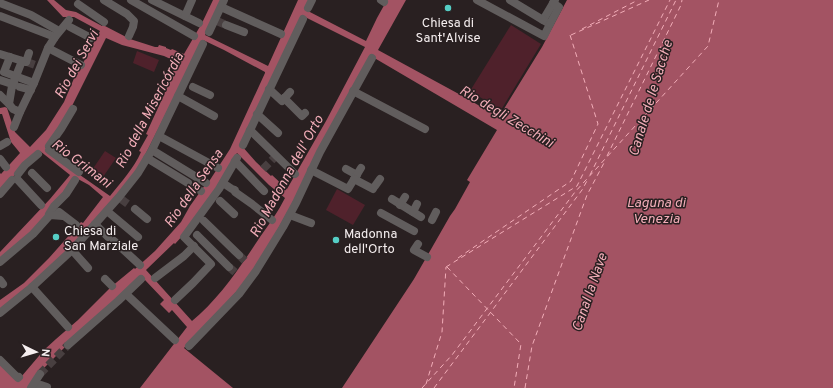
<svg xmlns="http://www.w3.org/2000/svg" width="833" height="388" viewBox="0 0 833 388" font-family="Overpass,sans-serif">
<style>
.green{fill:#4f212b}
.water{fill:#a35363;fill-rule:evenodd}
.lines{fill:none;stroke-linecap:round;stroke-linejoin:round}
.ferry{stroke:#f2adb8;stroke-width:1;stroke-dasharray:5 4;stroke-linecap:butt}
.minor-tunnel{stroke:#483f40;stroke-width:8;stroke-dasharray:8 4;stroke-linecap:butt}
.minor{stroke:#615d5d;stroke-width:8}
.poi-dot{fill:#55cec5;stroke:#292021;stroke-width:1.5}
.labels{text-anchor:middle;stroke-width:3;stroke-linejoin:round;paint-order:stroke}
.poi-label{font-size:13px;fill:#f5eeef;stroke:#292021;text-anchor:start}
.water-label{font-size:14px;font-style:italic;fill:#f2adb8;stroke:#292021}
</style>
<rect width="100%" height="100%" fill="#292021"/>
<!-- green -->
<g class="green">
<path d="M511 25 541 44 501 110 470 91Z"/>
<path d="M137 51 159 60 154 72 133 63Z"/>
<path d="M105 151 116 158 101 180 90 173Z"/>
<path d="M337 189 365 205 353 225 326 210Z"/>
</g>
<!-- water -->
<path class="water" d="M47 0H54L66 10 76 12 102 26 103 25 130 39 155 47H158L159 45 166 47V48L171 50 172 49 184 54 202 23 213 0H222L205 35 268 66 298 0H311L306 10 366 41 377 18 387 0H406L378 50 457 93 499 117 542 47 567 0H833V388H342L414 279 450 216 455 209 470 182 467 180 497 130 371 56 293 202 259 263 239 289 184 348 233 388H140L187 327 172 310 169 313 160 304 164 300 145 280 75 337 39 373 28 388H0V363L21 377 44 350 56 339 78 320 111 287 134 268 135 269 155 251 181 222 190 206 205 185 208 183 230 149 265 73V72L224 50 203 40 136 173 87 230 44 273 0 309V300L24 283 49 258 81 222 83 223 103 197 89 185 78 179 31 234 0 261V252L50 199 70 175 40 151 24 164 0 192V173L1 174 20 153 16 148 11 142 2 114H0V108L5 107 7 108 15 132 30 147 46 130 64 102 75 76 82 65 100 31 74 17H63ZM303 16 365 47 326 121 287 189 272 175 271 176 256 162 241 145ZM106 38 122 45 164 56 177 62 163 97 146 134 148 135 139 151 141 152C134 168 121 182 110 196L80 175 45 147 64 122ZM237 153 269 185 285 198C278 212 269 224 260 237 241 266 219 299 192 321L146 270 174 243 175 244 184 234 214 191Z"/>
<g class="lines">
<!-- ferry -->
<g class="ferry">
<path d="M582 29 638 0"/>
<path d="M571 35 649 0"/>
<path d="M607 156 681 5 682 0"/>
<path d="M590 175 676 0"/>
<path d="M458 258 571 181 598 124 570 35"/>
<path d="M446 267 577 186 670 0"/>
<path d="M447 267 521 344 514 388"/>
<path d="M426 384 442 332 446 267"/>
<path d="M422 388 452 355 575 192 708 46 719 0"/>
<path d="M434 388 582 190 588 179"/>
<path d="M525 388 532 346 587 195 605 161"/>
</g>
<!-- minor-tunnel -->
<g class="minor-tunnel">
<path d="M217 21 226 25"/>
<path d="M27 62 35 65"/>
<path d="M263 169 276 156"/>
<path d="M121 199 128 204"/>
<path d="M239 255 245 261"/>
<path d="M229 267 236 273"/>
<path d="M40 374 68 345"/>
</g>
<!-- minor -->
<g class="minor">
<path d="M104 0 127 14 134 21 133 27 129 36"/>
<path d="M131 0 194 36"/>
<path d="M152 0 199 23"/>
<path d="M381 0 384 2"/>
<path d="M477 0 544 36 550 24 543 20 555 0"/>
<path d="M510 0 543 20"/>
<path d="M0 3 31 15 59 31"/>
<path d="M78 4 104 22"/>
<path d="M221 7 281 34"/>
<path d="M308 8 312 0"/>
<path d="M0 16 55 37"/>
<path d="M185 16 192 0"/>
<path d="M550 24 559 7 553 3"/>
<path d="M226 25 244 32"/>
<path d="M70 27 91 38"/>
<path d="M209 32 224 0"/>
<path d="M48 48 81 65"/>
<path d="M0 54 26 62"/>
<path d="M10 57 4 72 34 83"/>
<path d="M26 62 29 53"/>
<path d="M0 80 15 85"/>
<path d="M20 87 31 90"/>
<path d="M193 87 210 95"/>
<path d="M269 89 282 101 290 92"/>
<path d="M353 91 425 129"/>
<path d="M0 95 9 104"/>
<path d="M178 96 214 116"/>
<path d="M284 98 302 116 305 113"/>
<path d="M20 112 13 109 9 104 12 86 22 61"/>
<path d="M257 114 278 133"/>
<path d="M14 127 20 112 34 83 48 48 55 37 69 20"/>
<path d="M250 130 295 174"/>
<path d="M159 136 218 168"/>
<path d="M243 145 303 19"/>
<path d="M0 146 7 142"/>
<path d="M49 146 61 129 73 109"/>
<path d="M49 150 79 172"/>
<path d="M152 150 206 183"/>
<path d="M147 158 188 183"/>
<path d="M0 159 6 167"/>
<path d="M235 161 264 191"/>
<path d="M346 169 357 175"/>
<path d="M311 170 348 189 361 168"/>
<path d="M32 173 47 188"/>
<path d="M18 174 25 165 38 154"/>
<path d="M17 179 41 205"/>
<path d="M354 179 373 189"/>
<path d="M223 183 232 189 235 190V192L252 204 272 220"/>
<path d="M375 186 380 179"/>
<path d="M195 187 201 191"/>
<path d="M0 194 12 180"/>
<path d="M392 199 421 217"/>
<path d="M220 201 234 214"/>
<path d="M400 205 405 197"/>
<path d="M135 209 147 219"/>
<path d="M107 211 138 237"/>
<path d="M59 212 76 225"/>
<path d="M413 212 417 204"/>
<path d="M381 213 414 231"/>
<path d="M49 214 54 206 66 194 75 180"/>
<path d="M290 215 311 223"/>
<path d="M432 220 436 212"/>
<path d="M204 221 239 255"/>
<path d="M95 224 108 237"/>
<path d="M197 235 229 267"/>
<path d="M114 241 140 265"/>
<path d="M418 244 414 250 427 257"/>
<path d="M72 250 88 268"/>
<path d="M0 262 33 234 50 215 63 216"/>
<path d="M155 278 184 256 194 246"/>
<path d="M105 279 112 286"/>
<path d="M0 280 3 284"/>
<path d="M32 287 68 327"/>
<path d="M126 294 175 340"/>
<path d="M175 300 193 283 211 264 184 237 219 189 237 158"/>
<path d="M0 313 32 287 72 250 119 197 138 173 152 150 203 44"/>
<path d="M68 345 118 301 141 279"/>
<path d="M189 346 239 294 256 271 283 227 296 203 320 152 372 58"/>
<path d="M0 360 18 378 19 377"/>
<path d="M33 386 41 385 47 387"/>
<path d="M31 388 40 374"/>
</g>
</g>
<!-- markers -->
<g class="poi-dot">
<circle cx="448" cy="8" r="4"/>
<circle cx="56" cy="237" r="4"/>
<circle cx="336" cy="240" r="4"/>
</g>
<g class="labels">
<!-- poi labels -->
<g class="poi-label">
<text x="448" y="27" text-anchor="middle">Chiesa di<tspan x="448" dy="15">Sant'Alvise</tspan></text>
<text x="64" y="235">Chiesa di<tspan x="64" dy="15">San Marziale</tspan></text>
<text x="344" y="238">Madonna<tspan x="344" dy="15">dell'Orto</tspan></text>
</g>
<!-- water labels -->
<g class="water-label">
<text transform="translate(76 64) rotate(-61)" y="5">Rio dei Servi</text>
<text transform="translate(650 98) rotate(-73)" y="5">Canale de le Sacche</text>
<text transform="translate(149 110) rotate(-62)" y="5">Rio della Misericórdia</text>
<text transform="translate(507 116) rotate(31)" y="5">Rio degli Zecchini</text>
<text transform="translate(82 163) rotate(37)" y="5">Rio Grimani</text>
<text transform="translate(286 176) rotate(-61)" y="5">Rio Madonna dell' Orto</text>
<text transform="translate(193 188) rotate(-55)" y="5">Rio della Sensa</text>
<text x="656" y="207">Laguna di<tspan x="656" dy="16">Venezia</tspan></text>
<text transform="translate(589 292) rotate(-71)" y="5">Canal la Nave</text>
</g>
</g>
<!-- north arrow -->
<g transform="translate(36 352) rotate(95)" stroke="#292021" stroke-width="3" paint-order="stroke">
<path d="M0-3L7 15L0 10L-7 15Z" fill="#f5eeef"/>
<text y="-6" font-size="11" font-weight="bold" text-anchor="middle" fill="#f5eeef">N</text>
</g>
</svg>
